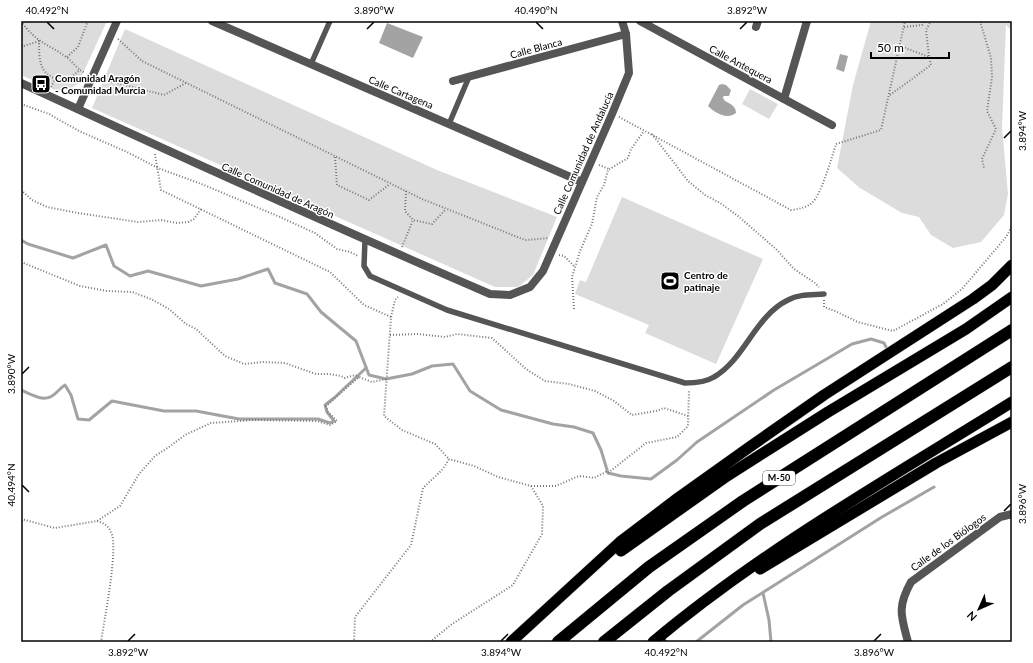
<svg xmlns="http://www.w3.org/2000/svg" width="1033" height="663" viewBox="0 0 1033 663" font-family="Lato,sans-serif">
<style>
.green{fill:#dcdcdc}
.water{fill:#a3a3a3}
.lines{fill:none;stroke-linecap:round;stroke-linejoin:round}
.stream{stroke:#a3a3a3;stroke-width:3}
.trunk-casing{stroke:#dbdbdb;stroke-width:12}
.motorway-casing{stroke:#dbdbdb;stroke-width:13}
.path{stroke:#777;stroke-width:2;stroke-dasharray:1 2;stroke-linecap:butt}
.service{stroke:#555;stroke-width:5.5}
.minor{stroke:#555;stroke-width:8}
.trunk{stroke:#000;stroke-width:11}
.motorway{stroke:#000;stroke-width:12}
.ticks{fill:none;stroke:#000;stroke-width:1.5}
.labels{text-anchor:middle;stroke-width:3;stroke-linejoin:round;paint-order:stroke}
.shield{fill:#fff;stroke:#4c4c4c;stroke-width:1}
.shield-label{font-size:9px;font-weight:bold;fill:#000}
.street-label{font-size:10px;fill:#000;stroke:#fff}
.poi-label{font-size:10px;font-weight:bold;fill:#000;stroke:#fff;text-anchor:start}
.neatline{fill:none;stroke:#000;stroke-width:1.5}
.ticks-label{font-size:10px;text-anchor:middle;fill:#000}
</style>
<rect width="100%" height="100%" fill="#fff"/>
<!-- green -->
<g class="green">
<path d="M21 21H107L78 84 68 90 57 91 21 75Z"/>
<path d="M871 21H1012V31L1006 25 1002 128 1008 194 1004 215 981 242 953 248 931 235 919 217 902 213 860 188 837 168 853 85Z"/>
<path d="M125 29 437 170 557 217 533 275 518 287H495L92 108Z"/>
<path d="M750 89 778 104 769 119 742 104Z"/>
<path d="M622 197 763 259 716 364 645 333 649 325 575 294 580 280 586 282Z"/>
</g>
<!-- water -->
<g class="water">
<path d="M387 23 423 37 413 58 379 43Z"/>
<path d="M840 54 848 56 844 72 836 69Z"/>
<path d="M722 84 726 85 731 90 729 96H724L723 97 724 100C729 104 736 105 736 113 727 120 715 113 708 106L719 85Z"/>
</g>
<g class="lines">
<!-- stream -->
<g class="stream">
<path d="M21 240 28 244 73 258 106 245 114 266 130 276 148 271 201 286 238 279 268 269 275 283 307 294 321 312 356 341 369 375 386 379 412 374 432 366 453 364 470 391 501 410 553 424 574 427 593 433 601 450 608 473 621 476 651 479 677 460 697 442 774 390 852 344 871 339 884 343 886 347"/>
<path d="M21 390C30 394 43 402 52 396 57 393 60 388 65 385L71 395 78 419 89 420 112 401 164 411H196L239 419H318L330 423 334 421 327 412 325 405 334 398 366 368"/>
<path d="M763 593 769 620 771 642"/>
<path d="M696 642 743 605 882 517 934 487"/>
</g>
<!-- trunk casing -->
<g class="trunk-casing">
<g id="trunk">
<path d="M621 551 727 476 828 412 966 329 1012 297"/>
<path d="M760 569 936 463 1012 422"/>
<path d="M511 642 620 542 678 498 751 446 824 395 973 299 992 285 1012 265"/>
<path d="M653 642C764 549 890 478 1012 402"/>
</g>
</g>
<!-- motorway casing -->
<g class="motorway-casing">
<g id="motorway">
<path d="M558 642 649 567 743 501 1012 330"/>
<path d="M604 642 668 591 760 524 1012 367"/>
</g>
</g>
<!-- path -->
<g class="path">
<path d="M21 21C36 43 47 43 66 57 71 60 75 66 80 70"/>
<path d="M980 21 991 58 992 77 987 111 996 129 982 159 984 168"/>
<path d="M904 27 922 25 925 21"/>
<path d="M118 39 142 61 422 199 525 240 549 238"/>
<path d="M21 47 39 41C39 64 40 76 65 82L80 70 85 73"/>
<path d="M929 56 926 30 931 21"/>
<path d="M67 57 78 47 87 23 86 21"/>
<path d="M100 79 164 95 186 83"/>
<path d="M51 87 55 79"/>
<path d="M890 95 931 65 929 57 900 46"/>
<path d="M21 104 49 114 79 131 127 152 158 168 204 185 280 217 315 233 337 249 350 252 358 256"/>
<path d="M619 117 791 210C799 209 805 208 812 203 821 195 832 157 836 144L881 130 905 21"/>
<path d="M652 134 688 181 705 195 720 203 738 216 776 249 794 269 815 283 819 287"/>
<path d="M155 154 161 190 330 272 364 305 391 317 384 416 402 430 435 444 449 459 443 469 423 488 411 545 355 617 354 642"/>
<path d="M335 157 337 185 369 200 390 184"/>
<path d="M599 165 609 169"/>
<path d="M21 190 32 200 47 207 78 213 138 222 161 220 177 223 188 222 194 219 201 209"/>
<path d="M406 191 405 211 413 220 432 224 446 209"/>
<path d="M402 247 413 220"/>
<path d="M559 255 564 256 575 267"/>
<path d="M21 262 80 286 107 291 132 292 151 299 169 309 186 324 196 329 225 356 244 364 263 362 285 363 316 374H329L341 376 345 378 355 375 359 377"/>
<path d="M824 300V307L835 311 858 322 893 331 943 304 962 289 1006 237 1012 226"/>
<path d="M574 309 572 277 580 251 592 224 597 197 604 185 608 170 628 158 631 149 644 131"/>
<path d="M391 317 395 300 398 297"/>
<path d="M390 335 418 334 445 337 457 334 492 338 526 369 545 381 569 384 595 391 614 401 632 415 656 411 664 408 688 416"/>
<path d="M531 486H556L576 477 581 476 594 478 606 472 608 473 646 443 677 437 688 426 689 390"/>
<path d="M21 519 55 528 97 521 120 506 139 474 155 456 169 447 185 435 211 423 254 420 317 421 330 425 337 421 328 412 326 406 359 377 372 382 386 379"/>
<path d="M97 521C103 523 108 525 111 532 119 547 104 621 101 642"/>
<path d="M430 642 452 624 513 585 542 534 543 506 531 486 498 477 474 466 449 459"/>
</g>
<!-- service -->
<g class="service">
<path d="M311 64 330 21"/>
<path d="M449 124 469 77"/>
<path d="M365 240 364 266 370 276 447 310 685 383C694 383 706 382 714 377 745 359 755 316 788 300 799 294 811 295 824 294"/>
</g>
<!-- minor -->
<g class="minor">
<path d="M212 21 582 182"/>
<path d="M640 21 832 125"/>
<path d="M756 27 758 21"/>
<path d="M453 81 626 34"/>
<path d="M21 83C177 155 332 226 490 294L510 295 530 287 543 271 612 114 629 73 626 34 622 21"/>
<path d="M784 99 807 21"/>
<path d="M78 109 117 21"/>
<path d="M908 642C901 616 897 607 911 582L1000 517 1012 514"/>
</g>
<!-- trunk -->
<use href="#trunk" class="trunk"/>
<!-- motorway -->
<use href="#motorway" class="motorway"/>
</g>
<!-- ticks -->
<path class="ticks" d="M47 22 54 29M536 22 543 29M367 29 374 22M740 29 747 22M1004 138 1011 131M22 374 29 367M22 485 29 492M1004 511 1011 504M659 634 666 641M128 641 135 634M501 641 508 634M874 641 881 634"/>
<!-- icons -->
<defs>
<g id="bus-square" transform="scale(1)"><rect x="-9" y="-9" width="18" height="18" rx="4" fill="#000" stroke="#fff"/><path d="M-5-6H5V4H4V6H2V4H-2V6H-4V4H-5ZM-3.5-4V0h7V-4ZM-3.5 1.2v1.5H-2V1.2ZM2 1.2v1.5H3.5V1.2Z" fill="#fff"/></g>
<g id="stadium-square" transform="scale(1)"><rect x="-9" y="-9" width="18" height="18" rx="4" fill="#000" stroke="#fff"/><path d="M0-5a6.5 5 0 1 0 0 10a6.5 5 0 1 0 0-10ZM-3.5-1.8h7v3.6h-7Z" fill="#fff"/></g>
</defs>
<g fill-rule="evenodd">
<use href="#bus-square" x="41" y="84"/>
<use href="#stadium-square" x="670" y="281"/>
</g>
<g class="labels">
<!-- shield labels -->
<rect class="shield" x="763" y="471" width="32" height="14" rx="3"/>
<g class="shield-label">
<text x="779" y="481">M-50</text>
</g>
<!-- street labels -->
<g class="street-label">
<text transform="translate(536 48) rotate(-15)" y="4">Calle Blanca</text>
<text transform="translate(741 64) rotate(28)" y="4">Calle Antequera</text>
<text transform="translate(401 92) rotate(23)" y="4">Calle Cartagena</text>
<text transform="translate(583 153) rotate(-66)" y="4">Calle Comunidad de Andalucía</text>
<text transform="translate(278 190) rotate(24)" y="4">Calle Comunidad de Aragón</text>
<text transform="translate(948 542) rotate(-36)" y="4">Calle de los Biólogos</text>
</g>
<!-- poi labels -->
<g class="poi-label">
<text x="55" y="82">Comunidad Aragón<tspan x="55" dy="12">- Comunidad Murcia</tspan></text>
<text x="684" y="279">Centro de<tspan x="684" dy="12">patinaje</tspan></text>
</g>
</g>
<!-- border -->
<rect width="1033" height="663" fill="none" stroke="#ffffff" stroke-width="44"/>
<!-- north arrow -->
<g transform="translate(979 609) rotate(225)" stroke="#ffffff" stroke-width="3" paint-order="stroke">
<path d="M0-3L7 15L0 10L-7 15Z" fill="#000000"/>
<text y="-6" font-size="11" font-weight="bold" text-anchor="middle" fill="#000000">N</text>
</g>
<!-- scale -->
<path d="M871 52v6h78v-6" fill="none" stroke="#000000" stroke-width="2"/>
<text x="877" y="52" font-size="12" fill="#000000" stroke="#ffffff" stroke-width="3" paint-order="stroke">50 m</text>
<rect x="22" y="22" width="989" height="619" class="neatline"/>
<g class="ticks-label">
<text x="47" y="14">40.492°N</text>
<text x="374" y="14">3.890°W</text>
<text x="536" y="14">40.490°N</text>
<text x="747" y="14">3.892°W</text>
<text transform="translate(1022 131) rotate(-90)" y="4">3.894°W</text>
<text transform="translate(11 374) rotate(-90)" y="4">3.890°W</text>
<text transform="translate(11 485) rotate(-90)" y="4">40.494°N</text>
<text transform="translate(1022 504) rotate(-90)" y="4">3.896°W</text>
<text x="128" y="656">3.892°W</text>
<text x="501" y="656">3.894°W</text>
<text x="666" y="656">40.492°N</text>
<text x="874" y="656">3.896°W</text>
</g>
</svg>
